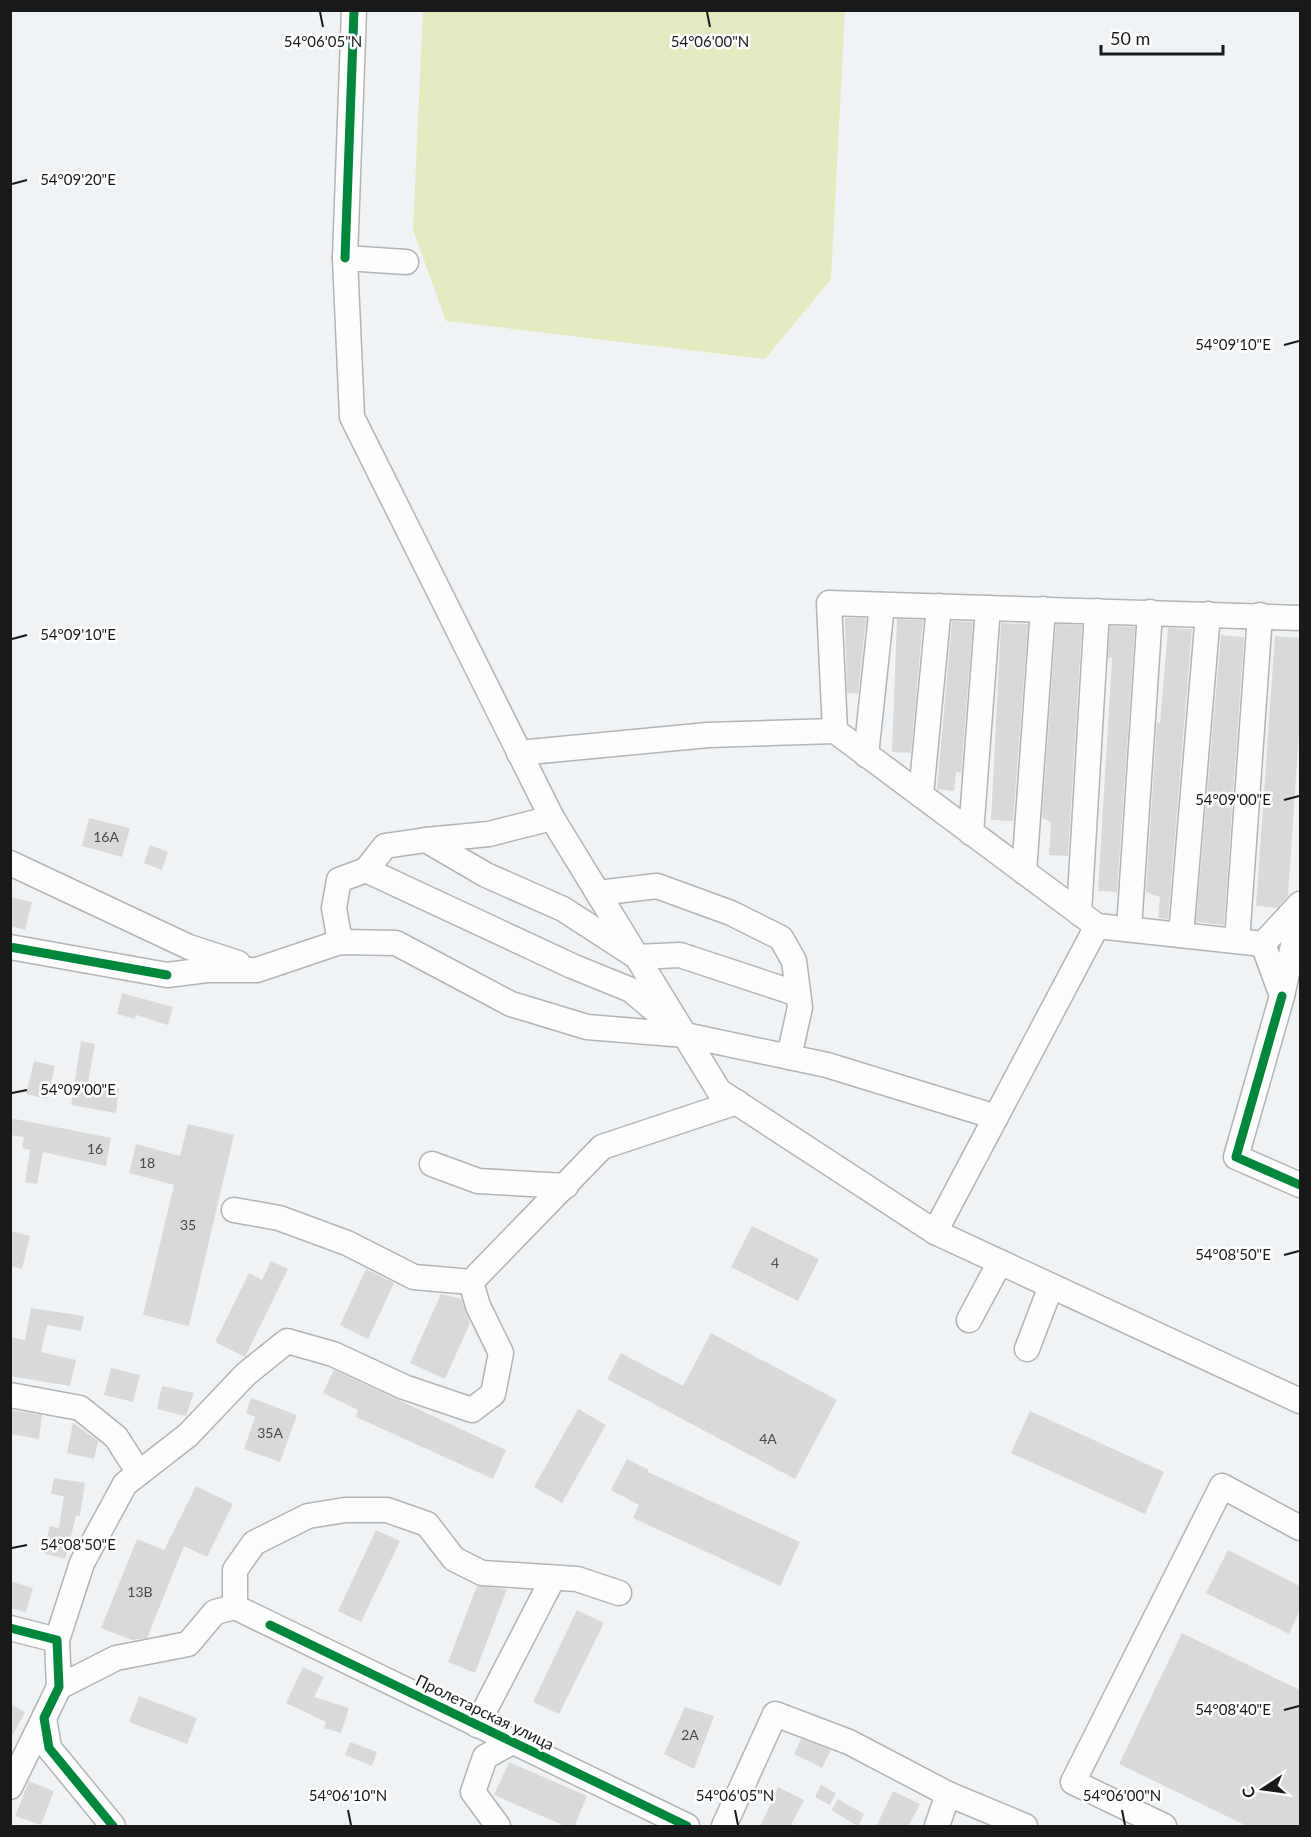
<svg xmlns="http://www.w3.org/2000/svg" width="1311" height="1837" viewBox="0 0 1311 1837" font-family="Lato,sans-serif">
<style>
.green{fill:#e3eabf}
.building{fill:#d9d9da}
.lines{fill:none;stroke-linecap:round;stroke-linejoin:round}
.minor-casing{stroke:#b1b3b5;stroke-width:27}
.minor{stroke:#fdfdfe;stroke-width:24}
.cycleway-casing{stroke:#fff;stroke-width:13}
.cycleway{stroke:#00873e;stroke-width:9}
.ticks{fill:none;stroke:#17191a;stroke-width:2}
.labels{text-anchor:middle;stroke-width:5;stroke-linejoin:round;paint-order:stroke}
.number-label{font-size:14px;fill:#48494a}
.street-label{font-size:16px;fill:#17191a;stroke:#fff}
.ticks-label{font-size:15px;text-anchor:middle;fill:#17191a;stroke:#fff;stroke-width:5;stroke-linejoin:round;paint-order:stroke}
</style>
<rect width="100%" height="100%" fill="#f0f3f5"/>
<!-- green -->
<path class="green" d="M423 11H845L831 279 765 359 446 321 413 230Z"/>
<!-- building -->
<g class="building">
<path d="M845 618H866L858 694 847 693Z"/>
<path d="M897 619 923 620 911 753 892 752Z"/>
<path d="M952 621 973 622 961 773 956 772 954 791 937 789Z"/>
<path d="M1001 623 1028 624 1013 821 991 820Z"/>
<path d="M1056 624 1082 625 1068 856 1049 855 1051 822 1042 818Z"/>
<path d="M1110 626 1135 627 1117 892 1098 891 1112 658H1108Z"/>
<path d="M1168 628 1192 629 1168 919 1158 918 1160 897 1146 892 1157 723H1160Z"/>
<path d="M1221 635 1244 637 1224 925 1196 922Z"/>
<path d="M1275 636 1300 638V718L1288 896 1277 908 1256 906Z"/>
<path d="M89 818 130 828 122 857 82 846Z"/>
<path d="M150 845 168 852 162 870 144 863Z"/>
<path d="M10 897 32 902 25 930 10 926Z"/>
<path d="M122 993 173 1007 168 1025 136 1015 135 1019 117 1014Z"/>
<path d="M81 1041 95 1044 88 1083 119 1088 116 1113 71 1105Z"/>
<path d="M34 1061 55 1066 47 1099 26 1094Z"/>
<path d="M10 1118 111 1138 106 1166 43 1152 37 1184 25 1182 30 1150 22 1148 24 1137 10 1135Z"/>
<path d="M188 1124 234 1135 189 1326 143 1315 174 1185 129 1173 136 1144 180 1156Z"/>
<path d="M752 1226 819 1259 798 1301 731 1267Z"/>
<path d="M10 1231 30 1236 22 1269 10 1266Z"/>
<path d="M271 1261 288 1269 245 1357 215 1342 249 1273 262 1280Z"/>
<path d="M366 1269 394 1283 368 1339 340 1325Z"/>
<path d="M441 1294 461 1299 470 1323 445 1379 410 1363Z"/>
<path d="M31 1308 84 1316 81 1331 47 1325 41 1352 76 1360 70 1386 10 1376V1337L25 1340Z"/>
<path d="M711 1333 837 1400 795 1479 607 1379 621 1353 683 1386Z"/>
<path d="M111 1368 140 1375 133 1402 104 1395Z"/>
<path d="M334 1370 506 1450 493 1479 356 1417 358 1410 323 1393Z"/>
<path d="M162 1386 194 1393 186 1416 157 1409Z"/>
<path d="M251 1398 297 1415 280 1462 244 1449 255 1417 246 1413Z"/>
<path d="M578 1409 606 1425 562 1503 534 1487Z"/>
<path d="M10 1410 42 1415 39 1439 10 1434Z"/>
<path d="M1030 1411 1164 1472 1145 1514 1011 1453Z"/>
<path d="M73 1423 98 1441 94 1459 67 1453Z"/>
<path d="M627 1459 649 1470 648 1472 800 1542 780 1586 633 1518 639 1505 611 1490Z"/>
<path d="M54 1478 85 1483 80 1516H76L65 1559 43 1553 50 1526 59 1528 64 1496 51 1494Z"/>
<path d="M196 1486 233 1504 207 1557 184 1546 147 1638 132 1640 101 1628 137 1539 164 1550Z"/>
<path d="M376 1530 400 1541 361 1622 338 1611Z"/>
<path d="M1228 1550 1300 1586V1610L1289 1634 1206 1593Z"/>
<path d="M10 1581 33 1588 26 1612 10 1608Z"/>
<path d="M477 1586 507 1589 475 1673 448 1662Z"/>
<path d="M577 1610 604 1623 559 1714 533 1702Z"/>
<path d="M1182 1633 1300 1690V1827H1249L1119 1764Z"/>
<path d="M303 1667 324 1677 314 1697 349 1708 341 1733 324 1728 326 1722 286 1703Z"/>
<path d="M139 1696 197 1718 187 1744 129 1722Z"/>
<path d="M10 1704 25 1712 10 1740Z"/>
<path d="M685 1707 714 1716 694 1769 664 1754Z"/>
<path d="M801 1739 831 1750 822 1768 794 1754Z"/>
<path d="M350 1742 377 1752 372 1766 345 1755Z"/>
<path d="M509 1762 587 1796 574 1827H567L494 1795Z"/>
<path d="M29 1781 54 1791 41 1825 15 1816Z"/>
<path d="M821 1785 836 1793 830 1805 815 1797Z"/>
<path d="M778 1787 804 1800 790 1827H760Z"/>
<path d="M893 1791 920 1804 908 1827H876Z"/>
<path d="M838 1799 864 1814 858 1826 831 1810Z"/>
</g>
<g class="lines">
<!-- minor casing -->
<g class="minor-casing">
<g id="minor">
<path d="M345 258 354 10"/>
<path d="M406 262 345 258 352 417 552 818 719 1091 935 1232 1300 1401"/>
<path d="M519 753 708 735 835 731"/>
<path d="M866 755 882 605"/>
<path d="M921 795 939 606"/>
<path d="M971 833 988 608"/>
<path d="M426 840 489 834 552 818"/>
<path d="M10 863 189 947 238 963"/>
<path d="M366 870 385 846 426 840 486 875 563 909 637 957 680 955 798 994"/>
<path d="M1024 872 1043 609"/>
<path d="M598 893 657 886 731 913 781 938 794 961 800 1007 789 1057"/>
<path d="M1079 913 1097 611"/>
<path d="M1300 913 1282 996 1236 1157 1300 1185"/>
<path d="M1097 926 835 731 829 603 1300 618"/>
<path d="M1129 929 1150 612"/>
<path d="M1181 935 1208 614"/>
<path d="M1237 941 1260 615"/>
<path d="M340 942 334 908 339 880 366 870 572 966 631 990 669 1022"/>
<path d="M1263 944 1300 904"/>
<path d="M10 947 167 975 207 970H257L340 942 396 943 511 1004 587 1027 685 1035 827 1065 996 1117"/>
<path d="M432 1164 478 1181 566 1186"/>
<path d="M234 1210 279 1218 347 1243 414 1277 471 1282"/>
<path d="M935 1232 1097 926 1263 944 1282 996"/>
<path d="M969 1320 1000 1262"/>
<path d="M1027 1349 1051 1286"/>
<path d="M10 1395 80 1408 116 1437 139 1473"/>
<path d="M235 1607V1570L254 1543 308 1516 345 1510H387L427 1524 454 1559 482 1573 577 1579 619 1593"/>
<path d="M10 1628 57 1640 59 1687 44 1718 49 1748 113 1826"/>
<path d="M57 1640 82 1563 125 1484 188 1435 246 1374 287 1341 333 1354 404 1387 472 1410 493 1394 501 1353 478 1306 471 1282 602 1147 737 1102"/>
<path d="M59 1687 116 1658 188 1644 215 1612 235 1607 687 1826"/>
<path d="M477 1725 553 1578"/>
<path d="M10 1787 44 1718"/>
<path d="M498 1826 473 1792 485 1757 512 1742"/>
<path d="M724 1826 775 1714 849 1742 948 1794 1025 1826"/>
<path d="M937 1826 948 1794"/>
<path d="M1164 1826 1073 1782 1222 1486 1300 1528"/>
</g>
</g>
<!-- minor -->
<use href="#minor" class="minor"/>
<!-- cycleway casing -->
<g class="cycleway-casing">
<g id="cycleway">
<path d="M345 258 354 10"/>
<path d="M10 947 167 975"/>
<path d="M1282 996 1236 1157 1300 1185"/>
<path d="M270 1625 687 1826"/>
<path d="M10 1628 57 1640 59 1687 44 1718 49 1748 113 1826"/>
</g>
</g>
<!-- cycleway -->
<use href="#cycleway" class="cycleway"/>
</g>
<!-- ticks -->
<path class="ticks" d="M320 12 323 27M707 12 710 27M12 184 27 180M1284 345 1299 341M12 639 27 635M1284 800 1299 796M12 1093 27 1090M1284 1255 1299 1251M12 1548 27 1545M1284 1710 1299 1706M348 1810 351 1825M735 1810 738 1825M1122 1810 1125 1825"/>
<g class="labels">
<!-- number labels -->
<g class="number-label">
<text x="106" y="842">16А</text>
<text x="95" y="1154">16</text>
<text x="147" y="1168">18</text>
<text x="188" y="1230">35</text>
<text x="775" y="1268">4</text>
<text x="270" y="1438">35А</text>
<text x="768" y="1444">4А</text>
<text x="140" y="1597">13В</text>
<text x="690" y="1740">2А</text>
</g>
<!-- street labels -->
<g class="street-label">
<text transform="translate(485 1712) rotate(26)" y="6">Пролетарская улица</text>
</g>
</g>
<g class="ticks-label">
<text x="323" y="47">54°06'05"N</text>
<text x="710" y="47">54°06'00"N</text>
<text x="78" y="185">54°09'20"E</text>
<text x="1233" y="350">54°09'10"E</text>
<text x="78" y="640">54°09'10"E</text>
<text x="1233" y="805">54°09'00"E</text>
<text x="78" y="1095">54°09'00"E</text>
<text x="1233" y="1260">54°08'50"E</text>
<text x="78" y="1550">54°08'50"E</text>
<text x="1233" y="1715">54°08'40"E</text>
<text x="348" y="1801">54°06'10"N</text>
<text x="735" y="1801">54°06'05"N</text>
<text x="1122" y="1801">54°06'00"N</text>
</g>
<!-- border -->
<rect width="1311" height="1837" fill="none" stroke="#17191a" stroke-width="24"/>
<!-- north arrow -->
<g transform="translate(1263 1789) rotate(257)" stroke="#ffffff" stroke-width="4.5" paint-order="stroke">
<path d="M0-4.5L10 22L0 15L-10 22Z" fill="#17191a"/>
<text y="-9" font-size="16" font-weight="bold" text-anchor="middle" fill="#17191a">С</text>
</g>
<!-- scale -->
<path d="M1101 45v9h122v-9" fill="none" stroke="#17191a" stroke-width="3"/>
<text x="1110" y="45" font-size="18" fill="#17191a" stroke="#ffffff" stroke-width="4.5" paint-order="stroke">50 m</text>
</svg>
